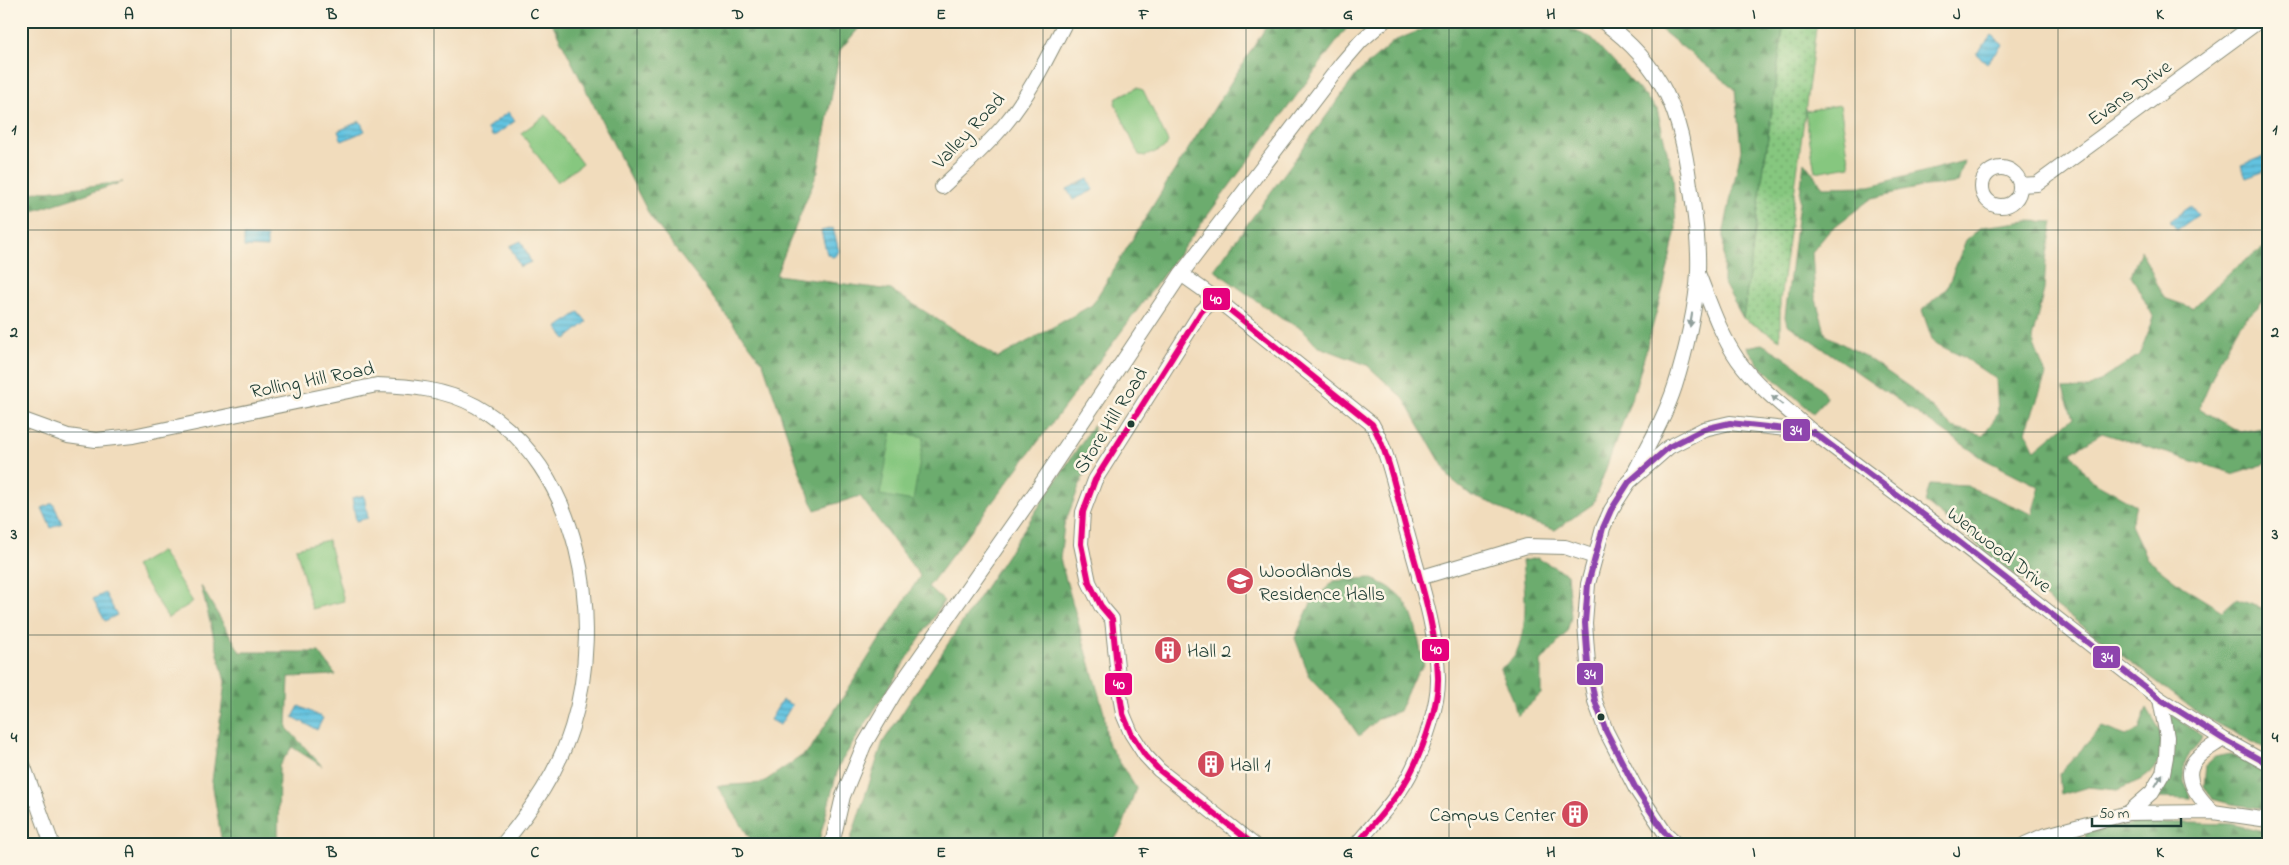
<svg xmlns="http://www.w3.org/2000/svg" width="2289" height="865" viewBox="0 0 2289 865" font-family="'Indie Flower',sans-serif">
<style>
.grass{fill:url(#grass-dots);stroke:#52825a}
.forest{fill:url(#forest-firs);stroke:#467451}
.pitch{fill:#86c77f;stroke:#52825a}
.water{fill:url(#water-rules);stroke:#40808a}
.lines{fill:none;stroke-linecap:round;stroke-linejoin:round}
.street-casing{stroke:#888c78;stroke-width:16}
.street{stroke:#fff;stroke-width:14}
.bus-1-casing{stroke:#fcf5e5;stroke-width:10}
.bus-2-casing{stroke:#fcf5e5;stroke-width:10}
.bus-1{stroke:#e5007d;stroke-width:6}
.bus-2{stroke:#8e44ad;stroke-width:6}
.oneway{fill:#8f9e9a}
.grid{fill:none;stroke:#1f3d34;stroke-width:1;stroke-opacity:0.55}
.bus-dot{fill:#1f3d34;stroke:#fcf5e5;stroke-width:2}
.labels{text-anchor:middle;stroke-width:5;stroke-linejoin:round;paint-order:stroke}
.street-label{font-size:20px;fill:#1f3d34;stroke:#fcf5e5}
.poi-label{font-size:20px;fill:#1f3d34;stroke:#fcf5e5;text-anchor:start}
.line-badge{stroke:#fcf5e5;stroke-width:2}
.badge-label{font-size:14px;text-anchor:middle;font-weight:bold;fill:#fff}
.neatline{fill:none;stroke:#1f3d34;stroke-width:2}
.grid-label{font-size:16px;text-anchor:middle;font-weight:bold;fill:#1f3d34}
</style>
<defs>
<pattern id="grass-dots" width="8" height="8" patternUnits="userSpaceOnUse" patternTransform="scale(1.25)"><rect width="8" height="8" fill="#86c77f"/><path d="M2 2h.1M6 6h.1" fill="none" stroke="#6da369" stroke-width="1.8" stroke-linecap="round"/></pattern>
<pattern id="forest-firs" width="22" height="20" patternUnits="userSpaceOnUse" patternTransform="scale(1.25)"><rect width="22" height="20" fill="#6cac6e"/><path d="M5 1l3.5 6h-7zM16 11l3.5 6h-7z" fill="#588d5b"/></pattern>
<pattern id="water-rules" width="6" height="5" patternUnits="userSpaceOnUse" patternTransform="scale(1.25)"><rect width="6" height="5" fill="#62c3e1"/><path d="M0 2.5h6" fill="none" stroke="#50a0b7"/></pattern>
</defs>
<rect width="100%" height="100%" fill="#fcf5e5"/>
<filter id="ink" filterUnits="userSpaceOnUse"><feTurbulence type="fractalNoise" baseFrequency=".02" numOctaves="2"/><feDisplacementMap in="SourceGraphic" scale="10" xChannelSelector="R" yChannelSelector="G"/><feConvolveMatrix kernelMatrix="1 2 1 2 8 2 1 2 1" color-interpolation-filters="sRGB"/></filter>
<filter id="wash" filterUnits="userSpaceOnUse"><feTurbulence type="fractalNoise" baseFrequency=".0096" numOctaves="4" result="noise"/><feDisplacementMap in="SourceGraphic" scale="20" xChannelSelector="R" yChannelSelector="G"/><feGaussianBlur stdDeviation="1.12" result="paint"/><feColorMatrix in="noise" values="0 0 0 0 0 0 0 0 0 0 0 0 0 0 0 0 0 1.4 0 .05"/><feComposite in="paint" operator="in"/></filter>
<g filter="url(#wash)">
<rect width="100%" height="100%" fill="#f1dcbc"/>
<!-- grass -->
<path class="grass" d="M1784 21H1817L1780 301V340L1743 318Z"/>
<!-- forest -->
<g class="forest">
<path d="M551 21H865L840 50 818 171 776 275 891 290 998 358 1092 305 1173 173 1270 21H1352L1112 344 928 587 944 601 839 765 818 844H750L751 840 717 786 762 783 809 751 920 576 860 496 815 510 801 475 763 363 650 216Z"/>
<path d="M1443 21H1550L1590 37 1657 109 1673 177 1676 229 1664 285 1636 386 1593 504 1555 530 1517 518 1494 504 1472 496 1450 478 1404 399 1367 365 1317 346 1301 328 1282 319 1214 270 1357 74 1394 41Z"/>
<path d="M1650 21H1784L1743 318 1723 282 1724 230 1741 150 1735 89Z"/>
<path d="M1964 161 1958 183 1925 186 1872 198 1830 230 1812 252 1815 296 1826 335 1866 357 1912 389 1952 427 1983 435 1998 414 1996 379 1961 356 1933 342 1922 310 1947 288 1966 240 1982 227 2027 221 2053 222 2046 260 2044 290 2032 339 2046 375 2026 431 2035 450 2073 418 2063 389 2089 388 2139 355 2154 318 2131 275 2141 250 2164 298 2193 308 2233 269 2268 245V297L2240 324 2220 359 2199 408 2240 432 2268 427V463L2235 474 2102 433 2071 452 2089 479 2136 505 2131 525 2147 559 2183 587 2222 611 2236 599 2268 610V750L2201 715 2007 569 1925 502 1930 484 1967 486 2032 514 2040 487 1984 459 1787 324 1785 317 1804 162 1823 187 1870 186Z"/>
<path d="M123 182 21 215V194Z"/>
<path d="M1762 344C1791 361 1807 370 1827 398L1813 413 1759 365 1747 347Z"/>
<path d="M1093 425 1095 447 1064 525 1060 559 1104 713 1107 742 1136 788 1123 826 1112 844H849L883 742Z"/>
<path d="M1537 558 1567 574 1571 617 1567 632 1541 662V694L1517 716 1513 699 1500 669C1505 665 1514 659 1516 653 1529 625 1525 591 1522 561Z"/>
<path d="M1370 578C1378 582 1388 585 1394 591 1417 608 1417 640 1424 665L1414 677 1399 711 1379 718 1359 736 1341 710 1309 675 1295 638 1311 603 1334 581Z"/>
<path d="M201 586 240 652H319L336 675 289 677 287 728 322 766 292 747 279 766 278 844H222L212 781 225 682Z"/>
<path d="M2147 708 2160 730 2161 757 2153 770 2140 780 2117 790 2088 787 2061 795 2059 774 2102 727 2126 736 2139 729Z"/>
<path d="M2170 713 2202 736C2199 747 2194 748 2188 756 2179 771 2186 784 2191 799L2154 798C2174 770 2178 747 2170 713Z"/>
<path d="M2231 754 2268 773V809L2231 804 2212 799 2204 786 2206 765 2215 757Z"/>
<path d="M2143 822 2232 824 2267 833 2268 844H2084L2086 833Z"/>
</g>
<!-- pitch -->
<g class="pitch">
<path d="M1137 88 1143 90 1168 142 1166 147 1146 156 1139 155 1115 103 1117 97Z"/>
<path d="M1840 105 1850 166 1815 172 1805 111Z"/>
<path d="M546 115 582 164 557 182 521 133Z"/>
<path d="M892 431 924 437 913 501 880 495Z"/>
<path d="M328 540 344 601 312 609 296 548Z"/>
<path d="M161 551 193 602 168 618 135 566Z"/>
</g>
<!-- water -->
<g class="water">
<path d="M1992 35 2003 44 1987 63 1976 54Z"/>
<path d="M508 112 515 121 493 137 487 128Z"/>
<path d="M360 121 365 131 342 141 338 131Z"/>
<path d="M2264 156 2268 170 2246 178 2241 165Z"/>
<path d="M1088 179 1094 190 1073 200 1067 189Z"/>
<path d="M2191 206 2198 215 2177 230 2170 221Z"/>
<path d="M833 228 839 251 836 256 832 257 827 254 821 231Z"/>
<path d="M244 236 267 237V248L244 247Z"/>
<path d="M521 241 531 262 520 267 510 246Z"/>
<path d="M579 312 587 322 566 339 557 328Z"/>
<path d="M364 495 368 518 356 521 352 498Z"/>
<path d="M53 503 62 523 51 528 42 508Z"/>
<path d="M105 593 117 615 105 621 93 599Z"/>
<path d="M782 700 792 705 780 725 770 720Z"/>
<path d="M299 706 323 718 317 730 293 717Z"/>
</g>
</g>
<g filter="url(#ink)">
<g class="lines">
<!-- street casing -->
<g class="street-casing">
<g id="street">
<path d="M1602 21C1665 67 1680 112 1690 185 1695 213 1699 243 1698 271 1697 304 1685 355 1675 386 1665 417 1648 446 1633 475"/>
<circle cx="2001" cy="187" r="19"/>
<path d="M2020 185 2037 184 2259 21"/>
<path d="M942 187C963 167 986 147 1005 124 1030 94 1048 56 1066 21"/>
<path d="M1698 273C1710 303 1720 334 1738 360 1758 388 1788 410 1813 432"/>
<path d="M1181 274 1215 298"/>
<path d="M21 419 68 436 96 440 133 436 377 385C411 386 445 389 476 406 582 466 605 620 572 727 558 772 532 809 503 844"/>
<path d="M1419 578 1527 546 1565 547 1595 557"/>
<path d="M21 759 52 844"/>
<path d="M21 801 35 796"/>
<path d="M2213 812C2200 799 2179 776 2197 758 2204 750 2215 745 2223 739"/>
<path d="M2128 813 2213 812 2268 820"/>
<path d="M832 844 843 796 864 745 894 694 1039 487 1181 274 1342 63 1361 41 1384 21"/>
<path d="M1253 844 1159 770 1145 755 1131 733 1123 714 1120 695 1112 619 1101 606 1089 582 1081 544 1083 512 1095 480 1201 312 1215 298 1372 424C1391 457 1397 499 1408 536 1420 580 1437 631 1438 677 1439 704 1425 743 1413 768 1400 796 1377 819 1357 844"/>
<path d="M1677 844 1665 833 1636 789 1606 731 1595 701 1588 664 1585 623 1588 584 1603 528 1611 510 1629 482 1669 447 1704 429 1730 423 1813 432 1945 531 2160 699 2223 739 2268 764"/>
<path d="M2025 844 2043 836 2128 813 2152 792 2163 773 2166 757 2167 737 2160 699"/>
</g>
</g>
<!-- street -->
<use href="#street" class="street"/>
<!-- bus-1 casing -->
<g class="bus-1-casing">
<path id="bus-1" d="M1253 844 1159 770 1145 755 1131 733 1123 714 1120 695 1112 619 1101 606 1089 582 1081 544 1083 512 1095 480 1201 312 1215 298 1372 424C1391 457 1397 499 1408 536 1420 580 1437 631 1438 677 1439 704 1425 743 1413 768 1400 796 1377 819 1357 844"/>
</g>
<!-- bus-2 casing -->
<g class="bus-2-casing">
<path id="bus-2" d="M1677 844 1665 833 1636 789 1606 731 1595 701 1588 664 1585 623 1588 584 1603 528 1611 510 1629 482 1669 447 1704 429 1730 423 1813 432 1945 531 2160 699 2223 739 2268 764"/>
</g>
<!-- bus-1 -->
<use href="#bus-1" class="bus-1"/>
<!-- bus-2 -->
<use href="#bus-2" class="bus-2"/>
</g>
<!-- one-way arrows -->
<defs><path id="oneway-solid" d="M-6-.8H1V-3.2L6.5 0L1 3.2V.8H-6Z" transform="scale(1.25)"/></defs>
<g class="oneway">
<use href="#oneway-solid" transform="translate(1691 320) rotate(99)"/>
<use href="#oneway-solid" transform="translate(1777 400) rotate(-139)"/>
<use href="#oneway-solid" transform="translate(2159 780) rotate(-59)"/>
</g>
</g>
<!-- grid -->
<path class="grid" d="M231 21V844M434 21V844M637 21V844M840 21V844M1043 21V844M1246 21V844M1449 21V844M1652 21V844M1855 21V844M2058 21V844M21 230H2268M21 432H2268M21 635H2268"/>
<!-- icons -->
<defs>
<g id="university-disc" transform="scale(1.4375)"><circle r="9.5" fill="#d1495b" stroke="#fcf5e5"/><path d="M0-5L7-2L0 1L-7-2ZM-4 1L0 2.5L4 1V4Q0 6-4 4Z" fill="#fff"/></g>
<g id="building-disc" transform="scale(1.4375)"><circle r="9.5" fill="#d1495b" stroke="#fcf5e5"/><path d="M-4-6H4V6H1V3H-1V6H-4ZM-2.5-4.3h1.7v1.8h-1.7ZM.8-4.3h1.7v1.8H.8ZM-2.5-1h1.7V.8h-1.7ZM.8-1h1.7V.8H.8Z" fill="#fff"/></g>
</defs>
<g fill-rule="evenodd">
<use href="#university-disc" x="1240" y="581"/>
<use href="#building-disc" x="1168" y="650"/>
<use href="#building-disc" x="1211" y="764"/>
<use href="#building-disc" x="1575" y="814"/>
</g>
<!-- markers -->
<g class="bus-dot">
<circle cx="1131" cy="424" r="4.5"/>
<circle cx="1601" cy="717" r="4.5"/>
</g>
<g class="labels">
<!-- street labels -->
<g class="street-label">
<text transform="translate(2129 92) rotate(-36)" y="7">Evans Drive</text>
<text transform="translate(968 130) rotate(-47)" y="7">Valley Road</text>
<text transform="translate(312 379) rotate(-11)" y="7">Rolling Hill Road</text>
<text transform="translate(1110 420) rotate(-58)" y="7">Store Hill Road</text>
<text transform="translate(2000 549) rotate(38)" y="7">Wenwood Drive</text>
</g>
<!-- poi labels -->
<g class="poi-label">
<text x="1259" y="577">Woodlands<tspan x="1259" dy="23">Residence Halls</tspan></text>
<text x="1187" y="657">Hall 2</text>
<text x="1230" y="771">Hall 1</text>
<text x="1556" y="821" text-anchor="end">Campus Center</text>
</g>
</g>
<g class="line-badge">
<rect x="1202" y="287" width="29" height="24" rx="5" fill="#e5007d"/>
<rect x="1782" y="418" width="29" height="24" rx="5" fill="#8e44ad"/>
<rect x="1421" y="638" width="29" height="24" rx="5" fill="#e5007d"/>
<rect x="2092" y="645" width="29" height="24" rx="5" fill="#8e44ad"/>
<rect x="1576" y="662" width="28" height="24" rx="5" fill="#8e44ad"/>
<rect x="1104" y="672" width="29" height="24" rx="5" fill="#e5007d"/>
</g>
<g class="badge-label">
<text x="1216" y="304">40</text>
<text x="1796" y="435">34</text>
<text x="1436" y="654">40</text>
<text x="2107" y="662">34</text>
<text x="1590" y="679">34</text>
<text x="1119" y="689">40</text>
</g>
<!-- margin -->
<rect width="2289" height="865" fill="none" stroke="#fcf5e5" stroke-width="55"/>
<!-- scale -->
<path d="M2092 818v8h89v-8" fill="none" stroke="#1f3d34" stroke-width="2.5"/>
<text x="2099" y="818" font-size="15" fill="#1f3d34" stroke="#fcf5e5" stroke-width="4" paint-order="stroke">50 m</text>
<rect x="28" y="28" width="2234" height="810" class="neatline"/>
<g class="grid-label">
<text x="129" y="19">A</text>
<text x="332" y="19">B</text>
<text x="535" y="19">C</text>
<text x="738" y="19">D</text>
<text x="941" y="19">E</text>
<text x="1144" y="19">F</text>
<text x="1348" y="19">G</text>
<text x="1551" y="19">H</text>
<text x="1754" y="19">I</text>
<text x="1957" y="19">J</text>
<text x="2160" y="19">K</text>
<text x="14" y="134">1</text>
<text x="2275" y="134">1</text>
<text x="14" y="337">2</text>
<text x="2275" y="337">2</text>
<text x="14" y="539">3</text>
<text x="2275" y="539">3</text>
<text x="14" y="742">4</text>
<text x="2275" y="742">4</text>
<text x="129" y="857">A</text>
<text x="332" y="857">B</text>
<text x="535" y="857">C</text>
<text x="738" y="857">D</text>
<text x="941" y="857">E</text>
<text x="1144" y="857">F</text>
<text x="1348" y="857">G</text>
<text x="1551" y="857">H</text>
<text x="1754" y="857">I</text>
<text x="1957" y="857">J</text>
<text x="2160" y="857">K</text>
</g>
</svg>
